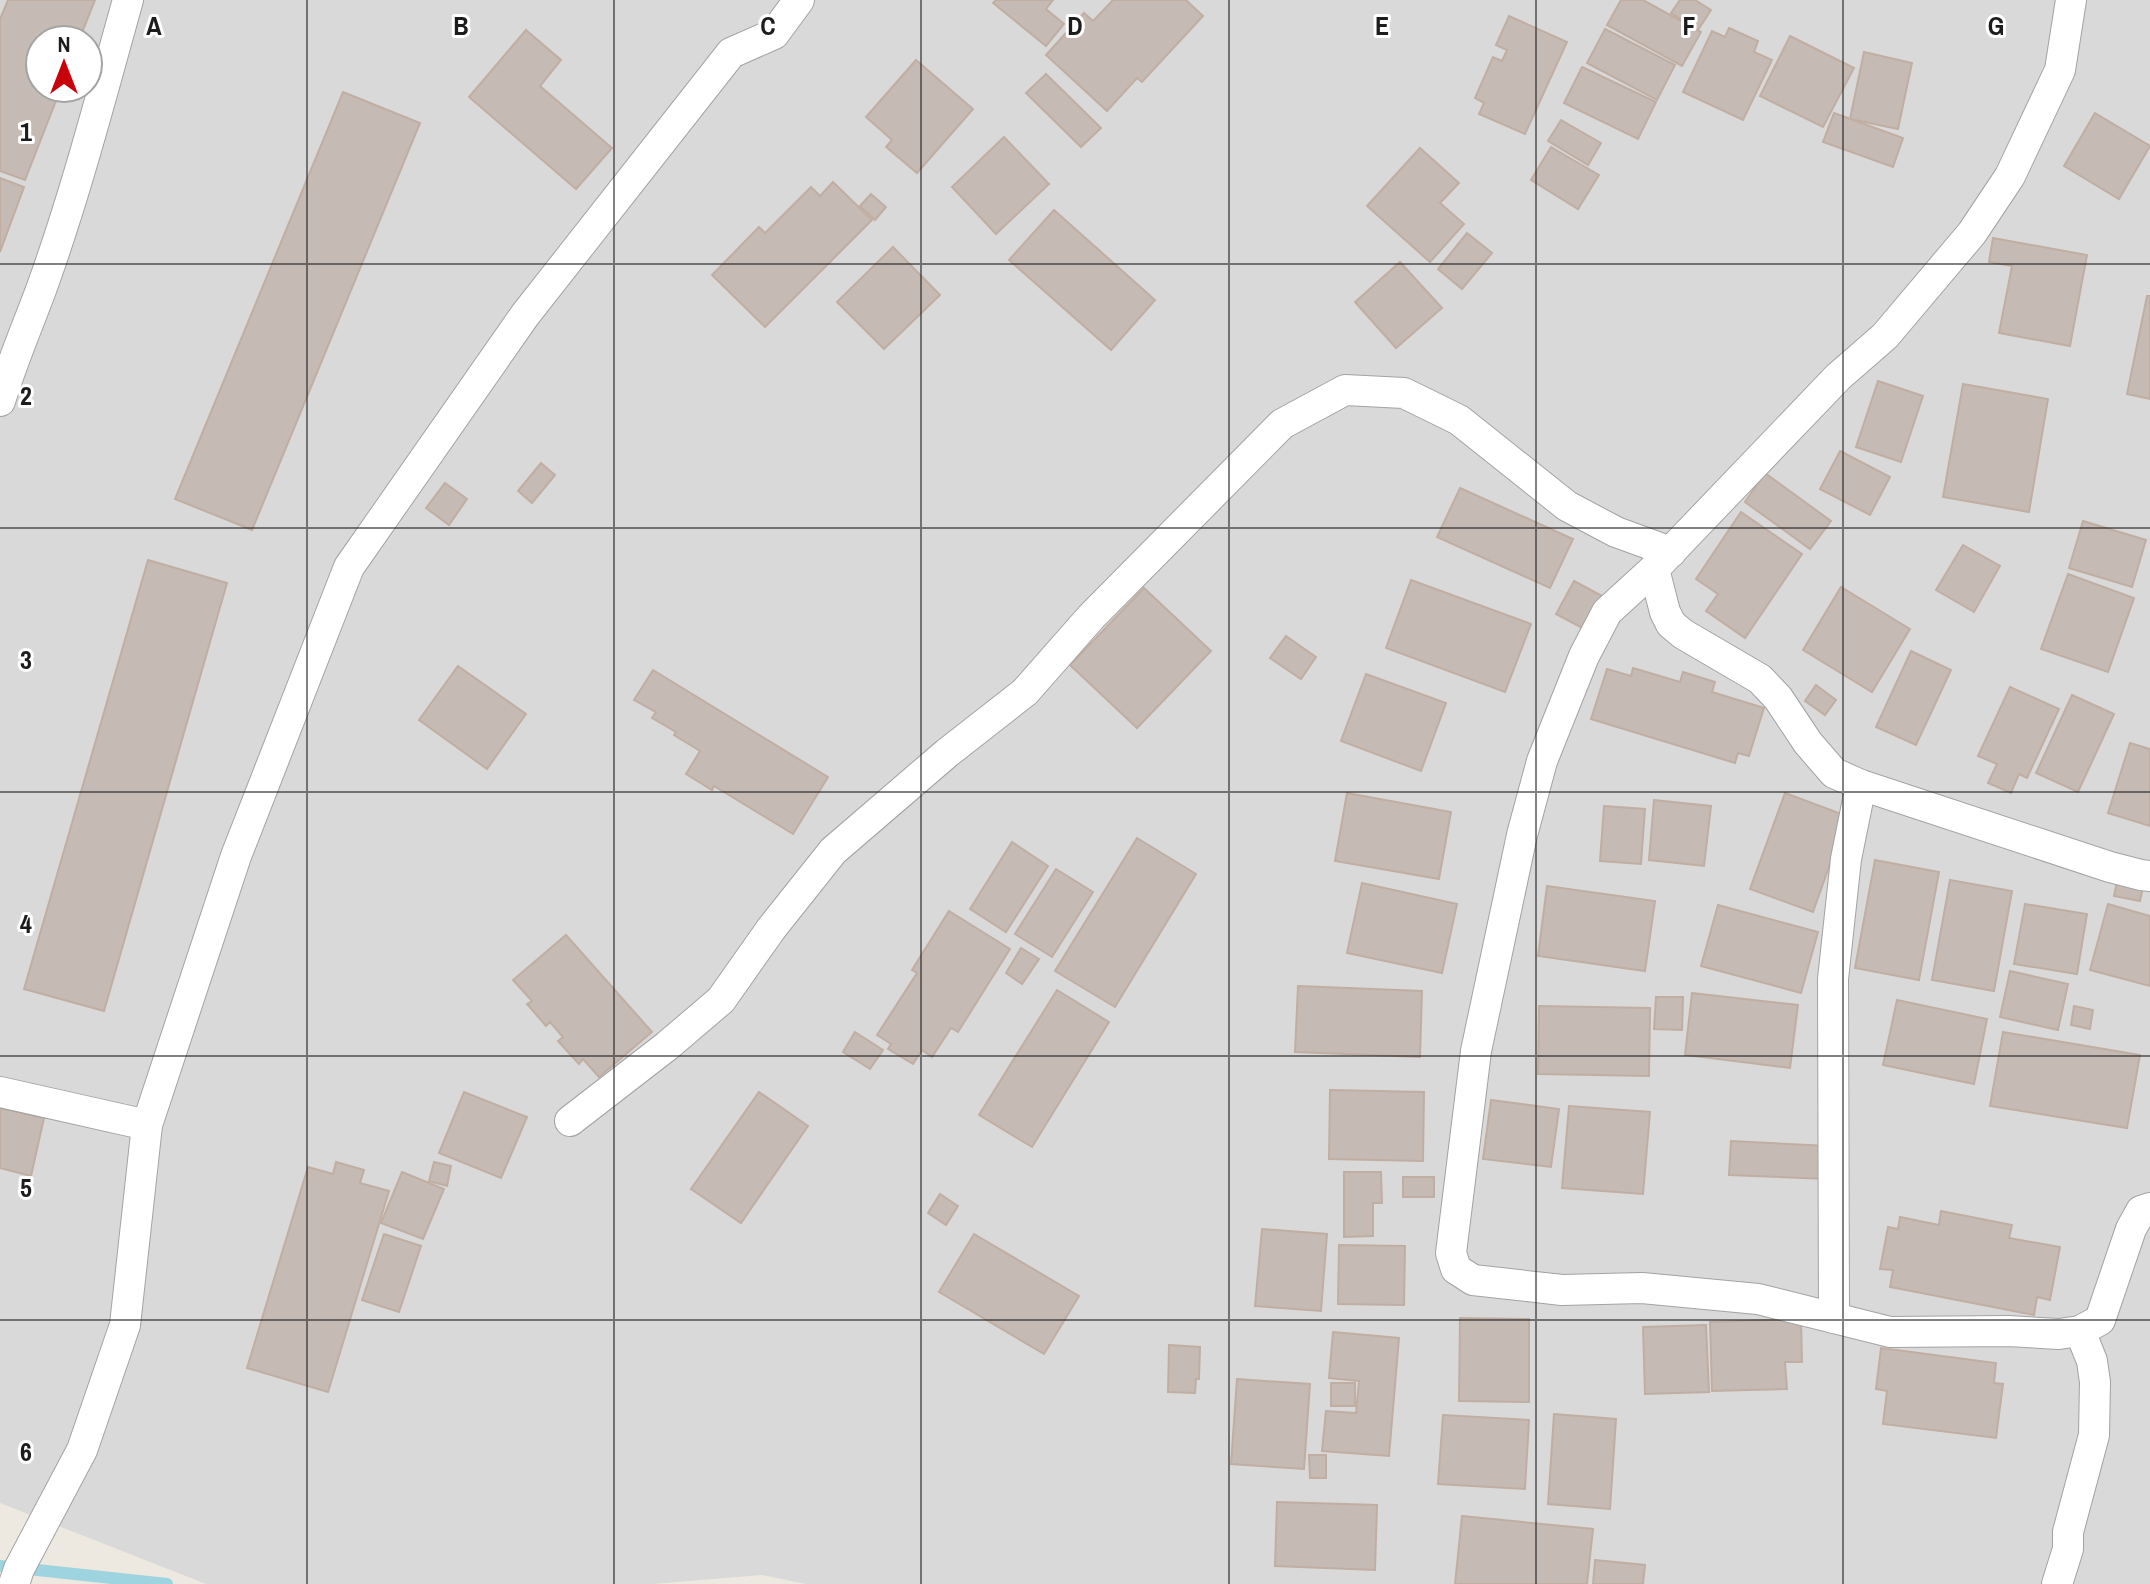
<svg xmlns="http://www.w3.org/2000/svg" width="2150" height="1584" viewBox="0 0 2150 1584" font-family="'Archivo Narrow',sans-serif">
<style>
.residential{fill:#dad9d9;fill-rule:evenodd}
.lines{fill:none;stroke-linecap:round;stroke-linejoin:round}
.stream{stroke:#9ed4df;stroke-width:12}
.building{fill:#c6bab4;stroke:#c0aea2;stroke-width:2}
.minor-casing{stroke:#a3a3a3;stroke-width:32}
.minor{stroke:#fff;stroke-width:30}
.grid{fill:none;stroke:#1c1c1c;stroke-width:2;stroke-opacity:0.55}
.grid-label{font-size:26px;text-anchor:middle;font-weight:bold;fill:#1c1c1c;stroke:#fff;stroke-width:6;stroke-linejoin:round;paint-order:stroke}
</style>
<rect width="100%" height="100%" fill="#eee9e0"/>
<!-- residential -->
<path class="residential" d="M0 0H2150V1584H806L762 1575 653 1584H206L0 1503ZM40 40H88V88H40Z"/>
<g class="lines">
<!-- stream -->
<path class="stream" d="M0 1566 167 1584"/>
</g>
<!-- building -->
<g class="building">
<path d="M8 0H95L79 40H40V88H61L25 180 0 171V19Z"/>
<path d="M996 0H1053L1046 9 1064 24 1046 46 993 3Z"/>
<path d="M1113 0H1186L1203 16 1142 82 1137 78 1107 111 1046 55 1084 13 1093 21Z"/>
<path d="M1621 0H1643L1701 32 1682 66 1607 25Z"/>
<path d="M1680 0H1695L1711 10 1698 30 1671 13Z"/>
<path d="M1509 16 1567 42 1525 134 1479 114 1484 103 1475 98 1493 57 1502 61 1507 50 1496 45Z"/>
<path d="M1729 28 1758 41 1754 52 1772 60 1743 120 1683 92 1712 31 1725 37Z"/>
<path d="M1605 29 1675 65 1657 100 1587 63Z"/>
<path d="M526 30 561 60 540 86 612 148 576 189 469 97Z"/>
<path d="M1790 36 1854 68 1823 127 1760 96Z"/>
<path d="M1864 52 1912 63 1898 129 1850 119Z"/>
<path d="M916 60 973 109 917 173 886 147 892 140 866 117Z"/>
<path d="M1582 67 1656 102 1638 139 1564 103Z"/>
<path d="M1046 74 1101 128 1081 147 1026 93Z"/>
<path d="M343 92 420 123 252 530 175 499Z"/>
<path d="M1834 113 1903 138 1893 167 1823 142Z"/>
<path d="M2095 113 2150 146 2119 199 2064 166Z"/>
<path d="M1561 120 1601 143 1588 165 1548 141Z"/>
<path d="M1004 137 1049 184 996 234 952 187Z"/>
<path d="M1551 147 1599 175 1578 209 1531 180Z"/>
<path d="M1420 148 1459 183 1440 203 1464 224 1430 262 1367 206Z"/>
<path d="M0 178 24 187 0 252Z"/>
<path d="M833 182 872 220 765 327 712 275 759 227 765 233 811 187 820 196Z"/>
<path d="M871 194 886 207 875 220 860 206Z"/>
<path d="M1054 210 1155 300 1111 350 1009 260Z"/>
<path d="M1467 233 1492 253 1462 289 1438 269Z"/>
<path d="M1993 238 2087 255 2070 346 1999 333 2012 266 1989 262Z"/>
<path d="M893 247 940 295 884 349 837 302Z"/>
<path d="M1400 262 1442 308 1396 348 1355 302Z"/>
<path d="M2147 296H2150V399L2127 394Z"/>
<path d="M1878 381 1923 396 1901 462 1856 447Z"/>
<path d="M1963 384 2048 399 2029 512 1943 497Z"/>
<path d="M1840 451 1890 477 1870 515 1820 489Z"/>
<path d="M541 463 555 475 532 503 518 491Z"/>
<path d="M1765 473 1831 521 1810 549 1745 502Z"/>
<path d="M445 483 467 499 449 525 426 508Z"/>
<path d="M1460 488 1573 539 1550 588 1437 537Z"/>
<path d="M1741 512 1802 554 1745 638 1706 611 1718 594 1696 579Z"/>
<path d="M2083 521 2146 540 2132 587 2069 568Z"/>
<path d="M1963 545 2000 566 1974 612 1936 590Z"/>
<path d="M148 560 227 583 104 1011 24 989Z"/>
<path d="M2068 574 2134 598 2108 672 2041 649Z"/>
<path d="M1411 580 1531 624 1505 692 1386 648Z"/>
<path d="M1574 581 1602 596 1584 629 1556 614Z"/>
<path d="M1841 587 1910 629 1872 692 1803 650Z"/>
<path d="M1144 588 1211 651 1137 728 1070 665Z"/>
<path d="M1286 636 1316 657 1301 679 1270 658Z"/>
<path d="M1911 651 1951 670 1916 745 1876 727Z"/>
<path d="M458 666 526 714 487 769 419 720Z"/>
<path d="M1633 668 1680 682 1683 672 1715 682 1712 692 1764 708 1749 756 1738 753 1735 763 1591 719 1607 669 1631 676Z"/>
<path d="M653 670 828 777 793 834 714 786 712 790 686 774 700 751 674 735 676 732 652 718 656 712 634 700Z"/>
<path d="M1366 674 1446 703 1421 771 1341 741Z"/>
<path d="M1816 685 1836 700 1825 715 1805 701Z"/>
<path d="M2010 687 2059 709 2027 778 2019 774 2011 793 1988 783 1997 764 1978 756Z"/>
<path d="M2072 695 2114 714 2078 792 2036 773Z"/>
<path d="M2130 743 2150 749V826L2108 813Z"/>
<path d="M1347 793 1451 812 1439 879 1335 861Z"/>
<path d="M1785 793 1847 816 1813 912 1750 889Z"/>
<path d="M1654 800 1711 806 1704 866 1649 860Z"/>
<path d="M1604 806 1645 809 1641 864 1600 861Z"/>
<path d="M1137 838 1196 874 1115 1007 1055 971Z"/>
<path d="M1012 842 1048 866 1006 932 970 909Z"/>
<path d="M1875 860 1939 872 1919 980 1855 968Z"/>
<path d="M1056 869 1093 892 1052 957 1015 934Z"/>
<path d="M2119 873 2145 878 2140 901 2114 896Z"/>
<path d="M1950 880 2012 891 1994 991 1932 980Z"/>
<path d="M1362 883 1457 904 1442 973 1347 953Z"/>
<path d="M1547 886 1655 901 1645 971 1538 956Z"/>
<path d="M2025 904 2087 914 2077 974 2014 964Z"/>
<path d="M2108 904 2150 916V986L2090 970Z"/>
<path d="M1718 905 1818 932 1801 993 1701 966Z"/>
<path d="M949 911 1010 949 958 1032 951 1028 932 1057 922 1050 913 1064 888 1049 891 1044 877 1035 917 973 912 970Z"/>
<path d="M566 935 652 1032 599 1077 583 1059 579 1064 558 1041 563 1037 550 1022 546 1026 527 1004 532 1001 513 980Z"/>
<path d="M1021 948 1039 959 1022 984 1006 973Z"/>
<path d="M2010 971 2068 984 2058 1030 2000 1017Z"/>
<path d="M1298 986 1422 991 1420 1057 1295 1052Z"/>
<path d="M1057 990 1109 1022 1032 1147 979 1115Z"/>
<path d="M1692 993 1798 1005 1790 1068 1685 1055Z"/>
<path d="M1656 997H1683L1682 1030 1654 1029Z"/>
<path d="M1897 1000 1987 1019 1974 1084 1883 1065Z"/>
<path d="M1539 1006 1650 1008 1649 1076 1538 1074Z"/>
<path d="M2074 1006 2093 1010 2090 1029 2071 1025Z"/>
<path d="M855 1032 883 1050 870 1069 843 1052Z"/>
<path d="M2003 1032 2140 1055 2127 1128 1990 1106Z"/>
<path d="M1330 1090 1424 1092 1423 1161 1329 1159Z"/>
<path d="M464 1092 527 1117 501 1178 439 1153Z"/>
<path d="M759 1092 808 1126 741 1223 691 1189Z"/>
<path d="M1491 1100 1559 1109 1551 1167 1483 1159Z"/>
<path d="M1569 1106 1650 1112 1643 1194 1562 1188Z"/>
<path d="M0 1108 44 1118 31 1176 0 1168Z"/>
<path d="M1731 1141 1827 1146 1826 1179 1729 1175Z"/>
<path d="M336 1162 364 1170 360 1183 389 1191 328 1392 247 1368 308 1167 333 1174Z"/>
<path d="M434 1162 451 1166 447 1186 429 1181Z"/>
<path d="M402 1172 444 1189 423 1239 381 1223Z"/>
<path d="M1344 1172H1381L1382 1203H1373V1236L1344 1237Z"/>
<rect x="1403" y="1177" width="31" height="20"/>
<path d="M940 1194 958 1206 946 1225 928 1213Z"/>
<path d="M1941 1211 2012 1225 2009 1238 2060 1247 2050 1300 2037 1297 2034 1315 1890 1287 1893 1270 1880 1269 1888 1227 1898 1229 1900 1217 1939 1225Z"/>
<path d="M1262 1229 1327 1234 1321 1311 1255 1306Z"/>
<path d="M384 1234 421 1246 399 1312 362 1300Z"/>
<path d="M974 1234 1079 1296 1044 1354 939 1292Z"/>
<path d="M1339 1245 1405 1246 1404 1305 1338 1304Z"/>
<path d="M1460 1318 1529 1319V1402L1459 1401Z"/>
<path d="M1801 1319 1802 1362H1785L1787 1389 1712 1391 1710 1322Z"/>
<path d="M1706 1325 1709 1392 1645 1394 1643 1327Z"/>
<path d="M1333 1332 1399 1338 1389 1456 1322 1451 1326 1411 1356 1413 1359 1381 1329 1378Z"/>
<path d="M1169 1345 1200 1347 1199 1379H1196L1195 1393 1168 1392Z"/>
<path d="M1881 1348 1996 1363 1994 1383 2003 1384 1996 1438 1883 1424 1887 1391 1876 1389Z"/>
<path d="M1237 1379 1310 1384 1304 1469 1231 1464Z"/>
<rect x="1331" y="1383" width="24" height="23"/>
<path d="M1554 1414 1616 1419 1610 1509 1548 1504Z"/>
<path d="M1443 1415 1529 1420 1525 1489 1438 1484Z"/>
<path d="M1309 1455H1326V1478H1310Z"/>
<path d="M1277 1502 1377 1505 1375 1570 1275 1566Z"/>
<path d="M1462 1516 1593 1529 1587 1584H1455Z"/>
<path d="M1595 1560 1645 1565 1643 1584H1593Z"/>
</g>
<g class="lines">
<!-- minor casing -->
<g class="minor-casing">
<g id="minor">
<path d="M2071 0 2060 70 2010 176 1972 233 1885 336 1838 377 1654 569 1607 612 1584 656 1542 761 1522 835 1476 1051 1451 1253 1456 1269 1473 1280 1562 1290 1642 1288 1758 1299 1890 1332 2008 1331 2059 1334 2080 1331 2100 1320 2131 1229 2141 1211 2150 1208"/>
<path d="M0 401C12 362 28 325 42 287 76 193 101 96 128 0"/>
<path d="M1654 569 1665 612 1671 624 1683 634 1760 679 1778 698 1808 743 1834 773 1861 785 2110 867 2141 875 2150 876"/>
<path d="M0 1092 147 1125 125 1325 82 1450 19 1569 14 1584"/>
<path d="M570 1121 667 1046 721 1000 771 929 833 851 947 753 1025 692 1091 617 1282 424 1345 390 1404 393 1459 420 1567 506 1616 532 1671 552"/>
<path d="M147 1125 236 856 349 567 525 315 731 53 774 34 799 0"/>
<path d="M1834 1318 1833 979 1846 859 1861 785"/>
<path d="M2057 1584 2068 1549V1532L2094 1435 2095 1382 2092 1361 2080 1331"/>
</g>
</g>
<!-- minor -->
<use href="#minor" class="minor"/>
</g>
<!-- grid -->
<path class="grid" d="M307 0V1584M614 0V1584M921 0V1584M1229 0V1584M1536 0V1584M1843 0V1584M0 264H2150M0 528H2150M0 792H2150M0 1056H2150M0 1320H2150"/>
<g class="grid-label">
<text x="154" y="35">A</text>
<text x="461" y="35">B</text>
<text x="768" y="35">C</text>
<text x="1075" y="35">D</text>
<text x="1382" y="35">E</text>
<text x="1689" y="35">F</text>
<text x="1996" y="35">G</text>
<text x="26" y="141">1</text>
<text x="26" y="405">2</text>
<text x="26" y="669">3</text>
<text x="26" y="933">4</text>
<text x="26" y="1197">5</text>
<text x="26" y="1461">6</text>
</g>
<!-- north arrow -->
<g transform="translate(64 64)"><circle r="38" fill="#ffffff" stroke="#a4a4a4" stroke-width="2"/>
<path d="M0-6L14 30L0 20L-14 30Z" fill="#c7000b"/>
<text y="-12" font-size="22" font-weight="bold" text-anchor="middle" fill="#1c1c1c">N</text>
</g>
</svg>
